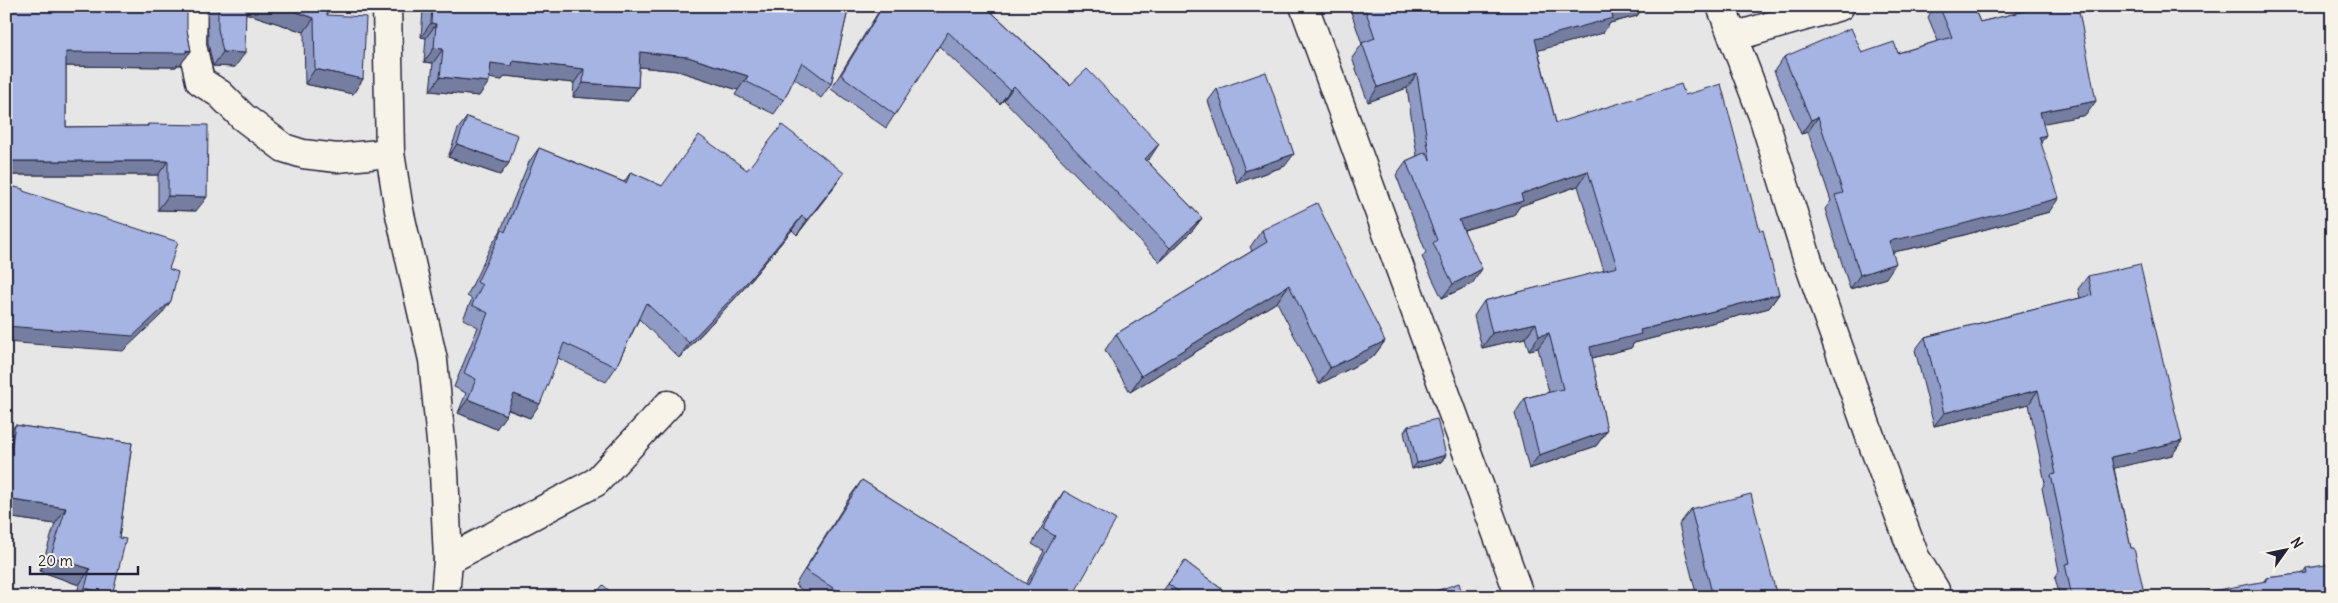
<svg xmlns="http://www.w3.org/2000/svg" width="2338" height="603" viewBox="0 0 2338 603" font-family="Delius,sans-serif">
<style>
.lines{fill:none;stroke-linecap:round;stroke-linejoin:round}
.minor-casing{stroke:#22223b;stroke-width:31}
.minor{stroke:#f7f3e8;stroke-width:28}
.wall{fill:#8f9bc4;stroke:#22223b}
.shaded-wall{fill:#747ea0;stroke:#22223b}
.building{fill:#a6b4e4;stroke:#22223b}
</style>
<rect width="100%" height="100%" fill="#e7e6e7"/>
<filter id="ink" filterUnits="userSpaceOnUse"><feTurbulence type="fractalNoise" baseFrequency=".02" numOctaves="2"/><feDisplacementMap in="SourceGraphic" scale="10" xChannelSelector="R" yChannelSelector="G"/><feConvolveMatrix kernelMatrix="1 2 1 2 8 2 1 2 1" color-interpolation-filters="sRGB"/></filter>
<g filter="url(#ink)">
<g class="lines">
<!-- minor casing -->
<g class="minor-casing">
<g id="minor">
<path d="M193 6 192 45 200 81 220 94 243 117 284 148 303 154 337 158 390 153"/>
<path d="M387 6 390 153 399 210 433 360 444 472 448 560 445 597"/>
<path d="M1304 6 1520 597"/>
<path d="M1721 6 1763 116 1807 258 1871 439 1915 557 1935 590 1936 597"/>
<path d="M1733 37 1840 6"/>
<path d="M448 560 596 482 668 405"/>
</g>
</g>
<!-- minor -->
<use href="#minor" class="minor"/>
</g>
<!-- wall -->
<g class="wall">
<path d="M6 6 187 30 191 51 180 65H177L176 67 66 66V127L147 126 148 124 196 211 158 210V175H6Z"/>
<path d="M207 6H327V15L363 79 353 94 305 84 304 32 246 13 235 67 213 66 208 43Z"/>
<path d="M426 6H849L831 84 821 98 794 78 784 100 774 114 735 95 738 90 678 71 639 67 638 87 628 101 573 97 574 83 505 76 502 80 489 78 479 96 430 91 433 63 424 62 426 38 421 37 423 10Z"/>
<path d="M882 6H985L1150 158 1147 161 1202 218 1192 231 1160 262 1004 100 1000 104 939 46 886 128 831 89Z"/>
<path d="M1349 6H1644L1637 16 1610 23 1603 33 1538 50 1556 123 1685 95 1760 231 1779 294 1769 308 1634 343 1631 348 1592 358 1607 431 1596 446 1529 469 1515 413 1525 398 1549 392 1538 348 1529 350 1525 338 1482 348 1474 316 1484 301 1604 271 1578 186 1520 206 1513 216 1464 230 1472 284 1442 298 1422 257 1426 252 1396 175 1406 161 1417 156 1407 88 1368 102 1352 58 1362 44Z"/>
<path d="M1935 6H1973L1980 22 2017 13 2016 6H2078L2086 115 2043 123 2041 143 2049 212 1927 245 1893 252 1886 278 1850 289 1825 209 1831 201 1808 132 1801 134 1774 71 1784 57 1862 53H1898L1938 41 1928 17Z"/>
<path d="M1217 89 1285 166 1237 183 1208 101Z"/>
<path d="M467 117 509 163 500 175 448 157 458 129Z"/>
<path d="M539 148 624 182 631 172 662 186 747 170 844 173 797 235 792 230 740 293 679 358 639 319 616 367 606 382 558 358 530 418 508 410 496 429 458 413 466 393 454 387 478 327 463 319 472 299 467 296 492 244 500 232 529 162Z"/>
<path d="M1262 230 1385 341 1373 357 1319 384 1277 302 1130 392 1105 350 1116 334 1252 251 1250 247Z"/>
<path d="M2088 276 2182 441 2172 455 2114 468 2131 548 2145 597H2060L2055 578 2059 571 2042 488 2045 483 2029 404 1934 426 1915 350 1925 337 2080 298 2078 289Z"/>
<path d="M15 425 132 443 111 597H76L79 585 40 571 55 524 6 517V438Z"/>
<path d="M1408 426 1446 455 1441 462 1412 469 1404 432Z"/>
<path d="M862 480 1026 584 1044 551 1032 544 1054 506 1064 491 1072 597H812L795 585 851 495Z"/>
<path d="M1691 509 1777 597H1697L1679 525Z"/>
<path d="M1185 561 1232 597H1161L1159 596Z"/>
<path d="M2306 568 2332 597 2263 582 2266 578 2302 574Z"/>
</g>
<!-- shaded-wall -->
<g class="shaded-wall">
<path d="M238 6H279L314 18 304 32 236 10Z"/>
<path d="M1628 6H1644L1637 16 1610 23 1603 33 1525 54 1535 39 1611 11Z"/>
<path d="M431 23 436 24 426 38 421 37Z"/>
<path d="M434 48 443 49 433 63 424 62Z"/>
<path d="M191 51 180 65H177L176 67 56 66 66 52Z"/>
<path d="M223 52 245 53 235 67 213 66Z"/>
<path d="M640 52 688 57 748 76 738 90 678 71 630 66Z"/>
<path d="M513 61 584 69 574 83 505 76 502 80 481 77 491 63Z"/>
<path d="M315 69 363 79 353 94 305 84Z"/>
<path d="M1417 74 1407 88 1368 102 1378 87Z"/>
<path d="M440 77 489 82 479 96 430 91Z"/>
<path d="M583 83 638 87 628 101 573 97Z"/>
<path d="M1014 86 1004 100 1000 104 1010 90Z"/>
<path d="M2096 101 2086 115 2030 126 2040 112Z"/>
<path d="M1818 117 1808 132 1801 134 1811 120Z"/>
<path d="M2046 135 2036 150 2039 137Z"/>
<path d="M457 144 509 163 500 175 448 157Z"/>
<path d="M1159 144 1150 158 1136 172 1145 159Z"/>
<path d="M1294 154 1285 166 1237 183 1245 171Z"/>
<path d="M6 161H168L158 175H6Z"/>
<path d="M1588 171 1578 186 1520 206 1513 216 1448 234 1459 220 1521 194Z"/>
<path d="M844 173 834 187 797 235 807 220Z"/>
<path d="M168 196 207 197 196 211 158 210Z"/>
<path d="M2059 198 2049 212 1927 245 1879 255 1889 241Z"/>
<path d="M802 216 792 230 740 293 679 358 689 343Z"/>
<path d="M1202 218 1192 231 1160 262 1170 248Z"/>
<path d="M1896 263 1886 278 1850 289 1860 275Z"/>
<path d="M1482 269 1472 284 1442 298 1453 284Z"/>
<path d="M1289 285 1277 302 1130 392 1141 376Z"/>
<path d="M1779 294 1769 308 1634 343 1631 348 1580 361 1590 347 1640 330Z"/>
<path d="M171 301 161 315 123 351 6 342V326Z"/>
<path d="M1536 323 1525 338 1482 348 1492 333Z"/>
<path d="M1549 333 1538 348 1529 350 1539 336Z"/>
<path d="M1385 341 1373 357 1319 384 1330 368Z"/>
<path d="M2038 390 2029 404 1934 426 1944 413Z"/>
<path d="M514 394 540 404 530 418 505 408Z"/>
<path d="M468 399 506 415 496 429 458 413Z"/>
<path d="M1607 431 1596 446 1529 469 1539 455Z"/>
<path d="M2182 441 2172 455 2102 471 2111 457Z"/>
<path d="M1446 455 1441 462 1412 469 1417 463Z"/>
<path d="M6 499 66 508 55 524 6 517Z"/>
<path d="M51 556 90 569 79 585 40 571Z"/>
<path d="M85 588 112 595 111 597H79Z"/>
</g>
<!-- building -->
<g class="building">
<path d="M6 6H187V30L191 51 186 50V53L66 52V127L148 126V124L208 125 207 197 168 196V161H6Z"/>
<path d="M218 6H246L245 53 223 52 218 29Z"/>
<path d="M279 6H327V15L366 17 363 79 315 69 314 18Z"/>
<path d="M432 6H849L831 84 802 62 784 100 745 81 748 76 688 57 640 52 638 87 583 83 584 69 513 61 512 66 491 63 489 82 440 77 443 49 434 48 436 24 431 23Z"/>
<path d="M883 6H985L1070 85 1087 69 1159 144 1145 159 1202 218 1170 248 1014 86 1010 90 948 32 895 115 841 75Z"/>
<path d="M1364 6H1628L1611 11 1613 18 1535 39 1556 123 1681 84 1685 95 1721 84 1760 231 1763 230 1779 294 1640 330 1641 334 1590 347 1607 431 1539 455 1525 398 1563 389 1549 333 1539 336 1536 323 1492 333 1484 301 1617 267 1588 171 1521 194 1523 201 1459 220 1482 269 1453 284 1433 243 1437 240 1406 161 1426 152 1430 160 1417 74 1378 87 1362 43 1375 38Z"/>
<path d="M1939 6H1973L1980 22 2029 10 2028 6H2078L2096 101 2040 112 2046 135 2039 137 2059 198 1937 231 1889 241 1896 263 1860 275 1835 195 1843 193 1818 117 1811 120 1784 57 1851 28 1862 53 1894 42 1898 53 1952 37Z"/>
<path d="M1266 72 1294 154 1245 171 1217 89Z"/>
<path d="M467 117 518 135 509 163 457 144Z"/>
<path d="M782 125 844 173 807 220 802 216 750 279 689 343 646 303 616 367 564 343 540 404 514 394 506 415 468 399 476 379 464 373 488 313 472 305 482 285 477 282 502 230 505 232 539 148 626 183 631 172 662 186 699 135 747 170Z"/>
<path d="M6 185 23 189V191L178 242 169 269 178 272 171 301 133 336 6 326Z"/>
<path d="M1317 203 1385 341 1330 368 1289 285 1141 376 1116 334 1267 242 1262 230Z"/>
<path d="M2140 264 2182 441 2111 457 2131 548H2134L2145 597H2072L2065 564 2070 563 2051 475 2056 474 2038 390 1944 413 1925 337 2092 295 2088 276Z"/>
<path d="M1437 419 1446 455 1417 463 1408 426Z"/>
<path d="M15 425 132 443 119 538 126 539 112 595 85 588 90 569 51 556 66 508 6 499V448L11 449Z"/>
<path d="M862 480 1028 585 1055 536 1043 529 1064 491 1116 520 1072 597H847L805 570Z"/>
<path d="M1751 494 1777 597H1713L1691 509Z"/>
<path d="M1185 561 1232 597H1186L1168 584Z"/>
<path d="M2332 564V597H2180L2266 581V578L2307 573 2306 568Z"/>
<path d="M1459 583 1463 597H1419Z"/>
<path d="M603 585 616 597H593Z"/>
</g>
</g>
<!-- margin -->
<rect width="2338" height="603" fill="none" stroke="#f7f3e8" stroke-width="25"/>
<rect x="12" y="12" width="2313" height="578" fill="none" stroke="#22223b" stroke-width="2" filter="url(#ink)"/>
<!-- north arrow -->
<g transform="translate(2286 550) rotate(57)" stroke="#f7f3e8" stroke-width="4" paint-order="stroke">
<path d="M0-4L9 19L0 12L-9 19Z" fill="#22223b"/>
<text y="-8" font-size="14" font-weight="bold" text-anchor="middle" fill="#22223b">N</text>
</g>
<!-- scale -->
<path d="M30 566v8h108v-8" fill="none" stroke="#22223b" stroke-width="2.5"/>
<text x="38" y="566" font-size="15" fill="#22223b" stroke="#f7f3e8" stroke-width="4" paint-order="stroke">20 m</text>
</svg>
